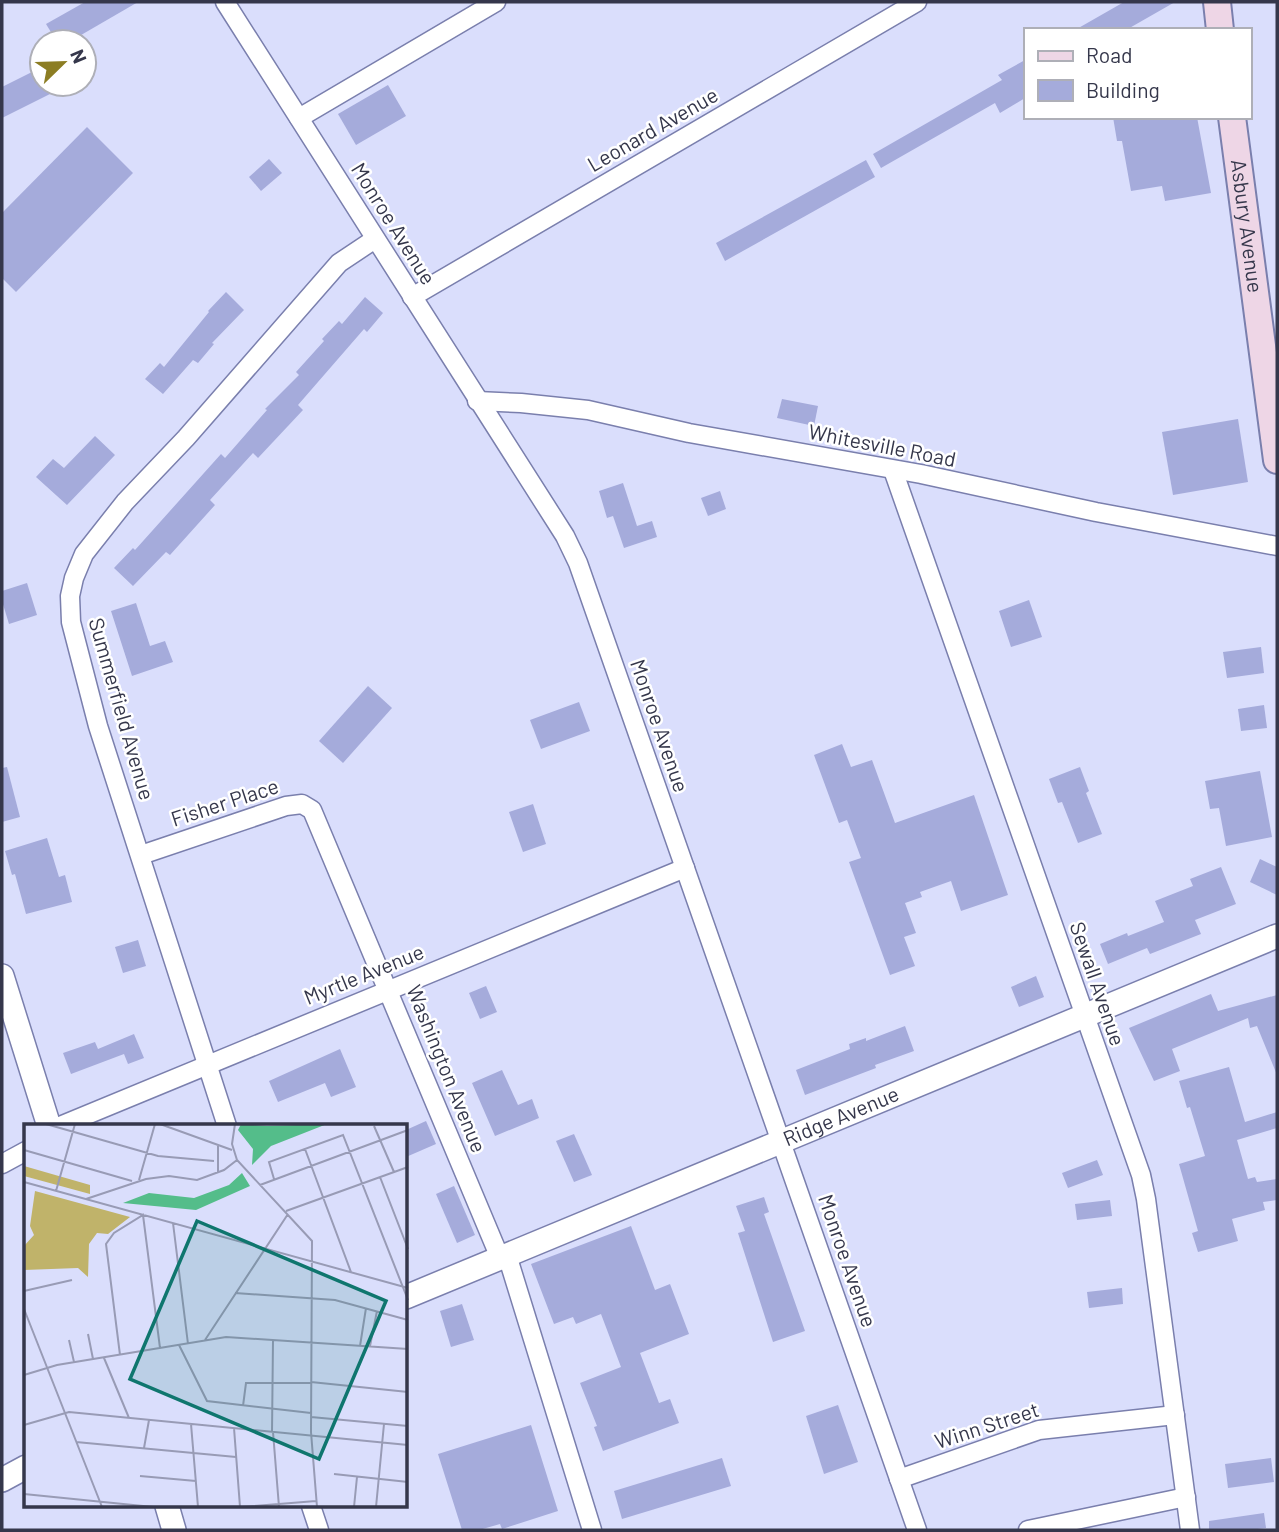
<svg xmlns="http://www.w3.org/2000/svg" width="1279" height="1532" viewBox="0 0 1279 1532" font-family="Barlow,sans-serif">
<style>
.building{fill:#a5abdb}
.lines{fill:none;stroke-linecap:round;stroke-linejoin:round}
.minor-casing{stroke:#7a7fad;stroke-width:21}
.tertiary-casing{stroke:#7a7fad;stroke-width:26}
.secondary-casing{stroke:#7a7fad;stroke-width:30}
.minor{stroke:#fff;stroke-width:18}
.tertiary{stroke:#fff;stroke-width:23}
.secondary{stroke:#eed6e6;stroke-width:26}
.labels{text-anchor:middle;stroke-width:5;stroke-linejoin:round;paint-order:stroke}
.street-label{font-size:21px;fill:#35374b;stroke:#fff}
.inset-road{fill:none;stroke:#989bb5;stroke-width:2}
.view{fill:#0f766e;fill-opacity:0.15;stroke:#0f766e;stroke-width:3.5}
.inset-edge{fill:none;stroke:#35374b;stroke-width:3.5}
</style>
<rect width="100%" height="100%" fill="#dadefc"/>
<!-- building -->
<g class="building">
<path d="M85 2H138L69 42H57L46 24Z"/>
<path d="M1124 2H1175L1126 30H1075Z"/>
<path d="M1025 60V98L1000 113 995 103 881 168 873 154 1002 80 998 75Z"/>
<path d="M42 67V84H70L2 118V87Z"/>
<path d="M388 85 406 116 356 145 338 114Z"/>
<path d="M1113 117H1197L1211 193 1165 201 1162 186 1131 191 1122 141H1117Z"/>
<path d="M87 127 133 173 16 292 2 278V213Z"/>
<path d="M269 159 282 173 261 191 249 177Z"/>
<path d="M866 160 875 177 725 261 716 243Z"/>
<path d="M226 292 244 310 212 343 214 344 198 363 193 360 163 394 145 379 160 363 164 367 209 312 208 311Z"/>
<path d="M365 297 383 313 367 332 364 329 298 405 303 410 258 458 253 453 210 500 215 505 170 555 166 552 133 586 114 568 133 548 135 550 221 454 225 458 267 410 265 409 299 375 296 372 324 341 322 339 339 321 342 324Z"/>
<path d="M782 399 818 406 814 426 777 418Z"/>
<path d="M1238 419 1248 482 1173 495 1162 432Z"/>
<path d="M95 436 115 455 67 505 36 477 53 459 64 468Z"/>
<path d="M623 483 637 526 652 521 657 537 624 548 613 516 607 518 599 491Z"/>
<path d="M720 491 726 509 708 516 701 498Z"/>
<path d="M27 583 37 615 9 624 2 601V591Z"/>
<path d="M1029 600 1042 637 1011 647 999 611Z"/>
<path d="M136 603 150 646 165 641 173 662 132 676 111 611Z"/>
<path d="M1261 647 1264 673 1227 678 1223 652Z"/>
<path d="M368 686 392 708 343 763 319 741Z"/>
<path d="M579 702 590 731 541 749 530 720Z"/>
<path d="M1264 705 1267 728 1241 731 1238 709Z"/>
<path d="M842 744 851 767 872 760 895 823 974 795 1008 895 961 911 951 881 920 892 922 897 905 903 916 933 904 937 915 966 890 975 849 862 861 858 847 820 839 823 814 755Z"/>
<path d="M7 767 20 817 2 822V768Z"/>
<path d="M1080 767 1089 791 1086 793 1102 834 1078 843 1062 802 1058 803 1049 779Z"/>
<path d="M1260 771 1272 837 1226 846 1219 808 1210 809 1205 781Z"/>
<path d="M533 804 546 844 523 852 509 812Z"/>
<path d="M47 838 59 877 65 875 72 902 26 914 15 874 12 875 5 851Z"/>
<path d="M1260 859 1277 867V895L1250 882Z"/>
<path d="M1221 867 1236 904 1195 920 1201 934 1150 954 1147 948 1108 964 1100 944 1127 933 1128 936 1164 922 1155 901 1193 886 1190 879Z"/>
<path d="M138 940 146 966 123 973 115 947Z"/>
<path d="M1036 976 1044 997 1019 1007 1011 987Z"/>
<path d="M486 986 497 1012 480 1019 469 993Z"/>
<path d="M1211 994 1218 1011 1277 995V1075L1257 1026 1250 1028 1248 1018 1172 1049 1180 1071 1154 1081 1129 1028Z"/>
<path d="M905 1026 914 1051 875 1065 876 1068 805 1095 796 1070 850 1049 849 1044 866 1038V1041Z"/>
<path d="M134 1034 144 1058 128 1064 124 1054 71 1074 63 1053 95 1042 98 1049Z"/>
<path d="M340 1049 356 1087 331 1097 325 1083 278 1102 269 1081Z"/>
<path d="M1229 1067 1245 1122 1277 1112V1128L1237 1140 1248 1179 1255 1177 1257 1182 1277 1179V1200L1263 1202 1265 1210 1232 1219 1238 1241 1198 1252 1192 1233 1198 1231 1179 1164 1205 1156 1190 1107 1187 1108 1179 1081Z"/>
<path d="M502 1070 518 1105 532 1099 539 1118 495 1136 472 1083Z"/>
<path d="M426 1121 436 1144 406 1157V1130Z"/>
<path d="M574 1134 592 1175 574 1182 556 1141Z"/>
<path d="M1097 1160 1103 1175 1068 1188 1062 1173Z"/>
<path d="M454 1186 475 1235 457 1243 436 1194Z"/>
<path d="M764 1197 769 1212 764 1214 805 1331 773 1342 738 1233 745 1231 736 1206Z"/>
<path d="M1110 1200 1112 1216 1077 1220 1075 1204Z"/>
<path d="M631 1226 655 1290 670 1284 689 1334 640 1353 659 1403 670 1399 679 1423 603 1451 594 1427 597 1426 580 1383 621 1367 601 1314 576 1324 573 1317 554 1324 531 1264Z"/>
<path d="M1122 1288 1123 1304 1089 1308 1087 1292Z"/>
<path d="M462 1304 474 1340 451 1347 440 1311Z"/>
<path d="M838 1405 858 1462 824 1474 806 1416Z"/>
<path d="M531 1425 558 1511 502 1529 500 1524 479 1530H462L438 1454Z"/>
<path d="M722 1458 731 1486 622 1519 614 1491Z"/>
<path d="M1271 1458 1274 1482 1228 1488 1225 1464Z"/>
<path d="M1264 1513 1266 1528 1249 1530H1209V1521Z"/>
</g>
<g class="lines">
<!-- minor casing -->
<g class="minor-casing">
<g id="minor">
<path d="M225 2 565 536 578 563 917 1530"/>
<path d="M299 118 496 2"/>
<path d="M412 297 917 2"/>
<path d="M477 401 521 403 588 410 689 433 921 474 1096 512 1277 546"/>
<path d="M893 470 1141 1175 1146 1199 1190 1530"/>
<path d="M141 855 286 806 302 804 312 810 500 1258"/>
<path d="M60 1126 685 868"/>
<path d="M227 1126 98 726 71 622 70 596 74 578 84 554 125 502 186 438 339 263 375 239"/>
<path d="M2 1164 26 1151"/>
<path d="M507 1255 592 1530"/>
<path d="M899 1479 1039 1430 1175 1415"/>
<path d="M311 1506 319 1530"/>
<path d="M1028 1530 1186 1497"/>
</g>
</g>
<!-- tertiary casing -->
<g class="tertiary-casing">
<g id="tertiary">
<path d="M2 976 49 1126"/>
<path id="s1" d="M406 1297 1277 936"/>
<path d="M2 1480 26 1467"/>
<path d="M167 1506 174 1530"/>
</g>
</g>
<!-- secondary casing -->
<g class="secondary-casing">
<g id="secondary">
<path d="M1217 2 1220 30"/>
<path id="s2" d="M1232 117 1277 460"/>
</g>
</g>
<!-- minor -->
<use href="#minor" class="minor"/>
<!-- tertiary -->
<use href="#tertiary" class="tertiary"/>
<!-- secondary -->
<use href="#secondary" class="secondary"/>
</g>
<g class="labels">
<!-- street labels -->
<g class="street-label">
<text transform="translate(653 130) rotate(-30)" y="7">Leonard Avenue</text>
<text transform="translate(393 224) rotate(58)" y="7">Monroe Avenue</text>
<text dy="7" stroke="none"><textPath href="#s2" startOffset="110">Asbury Avenue</textPath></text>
<text transform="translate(882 446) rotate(11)" y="7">Whitesville Road</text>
<text transform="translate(121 709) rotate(74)" y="7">Summerfield Avenue</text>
<text transform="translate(659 726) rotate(71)" y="7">Monroe Avenue</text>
<text transform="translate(225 803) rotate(-18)" y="7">Fisher Place</text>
<text transform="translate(364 975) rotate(-22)" y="7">Myrtle Avenue</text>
<text transform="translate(1097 984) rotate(71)" y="7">Sewall Avenue</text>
<text transform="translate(446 1069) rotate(68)" y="7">Washington Avenue</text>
<text dy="7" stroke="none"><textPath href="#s1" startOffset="471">Ridge Avenue</textPath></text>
<text transform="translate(847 1261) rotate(71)" y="7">Monroe Avenue</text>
<text transform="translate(987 1426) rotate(-18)" y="7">Winn Street</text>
</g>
</g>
<!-- overview -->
<g transform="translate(24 1124)">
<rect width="383" height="383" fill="#dadefc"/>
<path d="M0 42 66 61V70L0 52ZM11 67 106 93 84 110 73 109 65 120 64 153 54 144 0 146V122L10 111 6 102Z" fill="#c0b36a"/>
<path d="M217 0 243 2 303 0 247 22 228 41 229 25 214 6ZM218 49 226 62 172 86 99 79 125 69 170 74 205 61Z" fill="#54bd8a"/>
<path class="inset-road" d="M22 0 134 32 190 37M136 0 208 26M211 0 208 20 213 36 288 117 287 308 293 383M350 2 370 48M194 22V49M281 25 327 148M0 26 108 57M356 53 384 125M250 55 245 38 319 11 384 176M115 56 131 0M0 58 384 164M236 61 384 6M32 67 51 0M62 75 122 55 145 52 173 56 200 46 213 36M262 87 384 43M149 99 164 220M0 167 48 156M211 169 311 176 384 196M0 185 78 383M64 210 69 235M45 216 50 238M181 216 264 90M155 221 183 277 287 289M336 222 342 184M346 222 353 187M96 231 82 120 90 109 119 91 136 224M80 234 105 294M0 251 33 241 202 213 384 225M287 258 384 268M219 282 222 259H287M287 293 384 302M167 300 174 383M0 301 45 288 384 321M210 304 216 383M248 308 249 216M249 308 255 383M52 318 212 333M120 324 125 296M310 350 384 358M116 352 172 357M0 370 129 383M219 383 292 377M330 383 333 353M352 383 360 300"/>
<path class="view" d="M173 97 362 177 295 335 106 255Z"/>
<rect width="383" height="383" class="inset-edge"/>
</g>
<!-- border -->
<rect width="1279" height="1532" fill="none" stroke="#35374b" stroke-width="7"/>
<!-- legend -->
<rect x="1024" y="28" width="228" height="91" fill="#ffffff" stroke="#aeafb7" stroke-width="2"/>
<rect x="1038" y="51" width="35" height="10" fill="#eed6e6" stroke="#aeafb7" stroke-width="2"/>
<text x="1086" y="63" font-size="21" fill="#35374b">Road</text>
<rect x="1038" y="80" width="35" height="21" fill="#a5abdb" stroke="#aeafb7" stroke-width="2"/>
<text x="1086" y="98" font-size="21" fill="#35374b">Building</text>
<!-- north arrow -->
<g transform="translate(63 63) rotate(67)"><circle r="33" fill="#ffffff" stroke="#aeafb7" stroke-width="2"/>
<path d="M0-5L12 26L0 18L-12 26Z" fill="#8c7d23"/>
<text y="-10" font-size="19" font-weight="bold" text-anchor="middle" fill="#35374b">N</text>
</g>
</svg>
